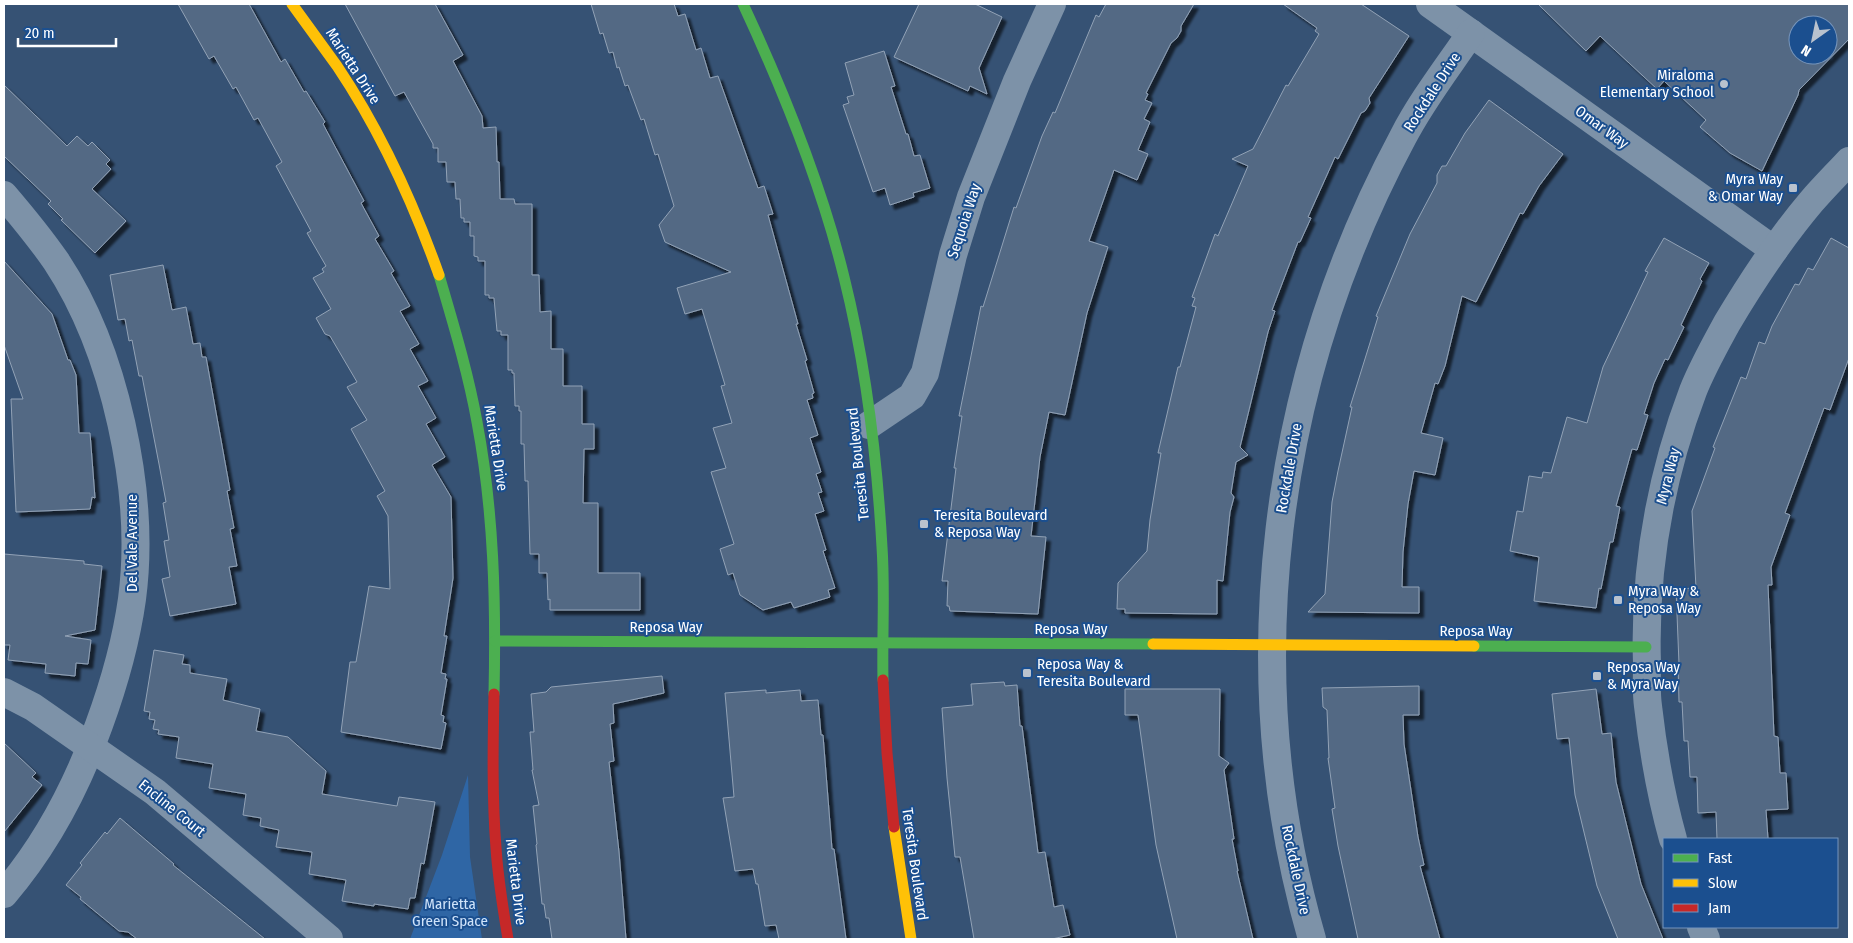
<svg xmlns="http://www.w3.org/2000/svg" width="1853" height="943" viewBox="0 0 1853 943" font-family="'Fira Sans Condensed',sans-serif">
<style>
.green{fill:#2f66a5}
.building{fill:#526984;stroke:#92a2b6;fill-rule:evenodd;filter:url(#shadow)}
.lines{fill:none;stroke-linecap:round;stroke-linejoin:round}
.street{stroke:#7d92a8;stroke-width:28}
.fast{stroke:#4caf50;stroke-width:11}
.slow{stroke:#ffc107;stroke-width:11}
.jam{stroke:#c62828;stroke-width:11}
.poi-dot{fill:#b9c2ce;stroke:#1b4f8f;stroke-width:2}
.labels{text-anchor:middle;stroke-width:4;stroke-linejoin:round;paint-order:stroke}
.street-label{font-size:15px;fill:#fff;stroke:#1b4f8f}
.poi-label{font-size:15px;fill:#fff;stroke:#1b4f8f;text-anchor:start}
.park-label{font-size:15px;fill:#cfe3fa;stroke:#1b4f8f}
</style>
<defs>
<filter id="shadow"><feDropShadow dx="4.5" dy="4.5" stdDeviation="1" flood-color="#0009"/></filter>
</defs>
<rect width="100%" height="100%" fill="#365274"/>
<!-- green -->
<path class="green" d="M468 775 470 857 482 939H410L442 855Z"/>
<!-- building -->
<g class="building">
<path d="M178 4H249L281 62 285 59 304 92 306 91 325 122 323 124 364 201 361 203 379 236 375 239 394 271 391 273 410 306 400 311 419 344 410 349 428 381 418 386 436 418 426 424 445 457 432 465 451 497 453 578 444 636H447L441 673 446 674 445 679H447L441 715 444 716 443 722 446 723 441 749 341 732 350 662H356L369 586 390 589 388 516 377 496 385 491 351 429 367 420 347 387 357 382 330 336 325 334 316 318 331 309 313 278 324 272 322 269 326 266 307 233 311 231 276 166 282 162 258 118 254 120 236 87 233 89 214 56 209 59Z"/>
<path d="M345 4H435L463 55 453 61 482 116 483 128 496 127 497 162H499L500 199H514L515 204H532V275H539L540 312 551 311V349H563V386H582V424H594V449H584L583 503H598V573H640V610H550V599L548 600 547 573H539V554H530L528 481H525L524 444H521V411H519V406H515L514 373H512V370H508V335H501V331H497L494 298H489V295H485V261H478V257L474 256V236H470V222H464V218H461L460 199H456L455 182H447L446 162H438V148H433V144L404 92 395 96Z"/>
<path d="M591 4H674L678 16 685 14 696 50 701 48 710 78 718 76 758 188 764 186 773 214 768 215 798 324H796L807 360 805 361 814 393 812 394 813 398 807 400 818 435 810 438 821 472 816 474 822 492 818 493 824 511 815 514 826 550 823 551 835 588 828 590 830 597 794 608 791 602 763 610 740 595 733 573 728 575 720 549 734 544 711 472 726 468 713 428 732 423 721 386 725 385 702 309 685 314 677 288 731 272 665 242 659 225 674 206 658 154 655 155 644 119 641 120 628 85 625 86 619 67 617 68 613 52 609 53 603 33 600 34Z"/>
<path d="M919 4H975L1002 17 979 68 987 94 970 86 968 91 894 57Z"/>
<path d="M1106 4H1194L1181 26V31L1177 38 1171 43 1146 93 1148 94 1145 100 1152 103 1144 119 1150 122 1138 150 1148 154 1137 180 1114 170 1089 241 1108 247 1087 313 1065 415 1049 412 1040 457 1031 536 1046 537 1038 614 950 611 949 606H947L948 581H942L956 468H954L962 416H959L981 306 983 307 1014 207 1016 208 1042 136 1053 112 1055 113 1096 15 1099 17Z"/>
<path d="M1283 4H1361L1409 36 1369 98 1370 103 1365 111 1361 113 1338 159 1335 157 1308 217 1311 218 1300 242H1298L1272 310 1275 311 1268 332 1240 447 1248 455 1236 462 1231 493 1234 497 1230 512 1223 581 1217 580V614L1125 613V609H1117L1118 583 1147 551 1150 520 1161 453H1158L1178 367H1180L1196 307 1192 306 1195 298 1192 297 1215 234 1218 236 1248 166 1232 159 1253 149 1286 85 1288 86 1319 34 1315 31 1317 28Z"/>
<path d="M1538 4H1849V39L1799 90 1798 95 1762 171 1730 153 1700 127 1706 120 1664 81 1657 89 1600 36 1586 51ZM1798 25H1828V55H1798Z"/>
<path d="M884 51 895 86 891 87 906 134H908L914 156 920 155 930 188 913 193 914 197 890 205 885 188 873 192 843 105 849 103 847 97 854 95 845 63Z"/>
<path d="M4 85 67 146 77 136 88 146 92 142 110 160 106 164 111 169 92 189 126 221 95 253 61 220 63 219 48 204 51 201 4 156Z"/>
<path d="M1489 100 1563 154 1539 186 1523 214 1520 213 1476 302 1462 296 1445 366 1438 384 1435 383 1421 433 1443 438 1435 475 1414 471 1408 504 1403 552 1402 587H1419V613L1308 612 1325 594 1332 502 1338 471 1352 407H1350L1378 317 1376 316 1410 234 1437 183V175L1442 166H1446L1465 133Z"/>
<path d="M1664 238 1709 263 1700 279 1702 281 1681 325 1684 327 1668 360 1665 359 1654 383 1644 414 1648 415 1637 450 1632 449 1616 506 1620 507 1613 542H1610L1601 589 1599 588 1596 608 1534 601 1539 557 1510 551 1517 511 1523 512 1529 476 1542 478 1543 472 1551 473 1567 417 1587 423 1603 367 1648 272 1645 271Z"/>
<path d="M1831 238 1849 248V358L1830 410 1824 408 1785 513 1790 515 1771 567 1772 585H1768L1774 736 1778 737 1780 773H1786L1788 809 1766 810 1768 839H1717L1716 812 1698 813 1697 777H1690L1688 741H1684L1682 702H1679L1678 664H1679L1676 589 1696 588 1692 511 1715 448 1713 447 1741 377 1746 379 1759 342 1765 344 1772 326 1795 284 1799 285 1808 268 1813 270Z"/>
<path d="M4 261 52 314 68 360H70L76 375 79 433H90L95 498 92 497 90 509 16 512 11 399H23L4 345Z"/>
<path d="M163 265 172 310 186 307 193 344 200 343 202 357H206L230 490 227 491 234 528 230 529 237 566 229 567 236 604 170 616 162 579 170 577 164 541 169 540 163 503 166 502 159 464 142 376H139L132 340 129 341 125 319 118 320 110 275Z"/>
<path d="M4 554 84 561V564L102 566 95 630 65 636 91 640 88 664 76 663 75 676 45 673 46 664 8 660 10 645H4Z"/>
<path d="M154 650 184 655 182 664 190 665V673L227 679 223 700 260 709 256 731 288 737 326 771 322 794 397 806 399 797 435 802 424 864 421 863 415 898H410L408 909 374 904V906L342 901 346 880 309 874 312 852 276 847 279 830 260 826 261 818 243 815 246 794 209 788 213 764 176 758 179 737 158 734 159 730 153 729 155 720 149 719 150 712 144 711Z"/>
<path d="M662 676 664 693 613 704 614 723 610 724 614 761 609 762 619 852 626 939H552L549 918H546L544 904H542L536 845 537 844 533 806 539 805 532 770H533L530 732H534L531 694 546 692 551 687Z"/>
<path d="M1004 682 1005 686 1017 685 1020 726H1022L1038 853 1045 852 1054 907 1063 905 1070 935 1052 939H974L960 857H955L947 778 942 708 973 705 971 684Z"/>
<path d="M1419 686V715H1403L1404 744 1418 837 1424 865 1420 866 1440 939H1358L1338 846 1332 809 1335 808 1328 758H1329L1327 710 1323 707 1322 688Z"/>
<path d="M1125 689H1220L1219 756 1229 763 1224 770 1234 839H1232L1238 871H1237L1253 939H1177L1156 845 1138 715H1125Z"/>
<path d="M1596 689 1602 734 1611 733 1616 782 1641 884 1663 939H1618L1597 886 1575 795 1569 738 1557 739 1552 694Z"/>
<path d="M766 690V693L800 690 801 701 818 700 821 735H823L832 849H834L846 939H779L776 925 765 926 758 884H756L753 869 735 871 723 798 734 797 725 693Z"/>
<path d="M4 743 36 773 32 777 42 785 4 832Z"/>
<path d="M120 818 174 864 173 865 265 939H137L128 932 119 931 80 899 81 897 66 885 82 865 80 863 105 832 107 834Z"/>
</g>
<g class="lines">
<!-- street -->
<g class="street">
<path d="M1430 4 1774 250"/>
<path d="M4 195C22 216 40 238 56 261 115 350 146 493 132 599 126 642 114 684 99 725 77 786 47 844 4 894"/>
<path d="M869 425 912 396 925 373 953 255 971 197 1017 81 1052 4"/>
<path d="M4 692 33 707 155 792 329 939"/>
<path d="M1673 839C1661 796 1653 750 1648 706 1646 692 1647 678 1647 664 1644 571 1660 478 1693 391 1702 368 1715 345 1727 323 1752 281 1779 240 1811 202 1823 188 1836 175 1849 161"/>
<path d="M1701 927 1706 939"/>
<path d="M1312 939C1235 672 1272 381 1403 137 1422 100 1448 67 1471 33"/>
</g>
<!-- fast -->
<g class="fast">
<path d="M743 4C784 92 821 183 844 277 866 365 877 457 882 547 885 591 882 636 883 680"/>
<path d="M439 275C453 323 468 372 477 422 494 512 496 603 494 694"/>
<path d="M495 641 1153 644"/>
<path d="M1474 646 1646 647"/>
</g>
<!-- slow -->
<g class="slow">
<path d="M292 4C307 25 322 45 337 66 380 130 413 202 439 275"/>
<path d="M1153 644 1474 646"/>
<path d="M894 827 911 939"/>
</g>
<!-- jam -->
<g class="jam">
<path d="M883 680 887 753 894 827"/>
<path d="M494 694C493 745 492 797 496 848 498 879 503 909 508 939"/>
</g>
</g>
<!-- markers -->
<g class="poi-dot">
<circle cx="1724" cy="84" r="5"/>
<rect x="1788" y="183" width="10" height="10" rx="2.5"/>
<rect x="919" y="519" width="10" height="10" rx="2.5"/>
<rect x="1613" y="595" width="10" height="10" rx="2.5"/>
<rect x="1022" y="668" width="10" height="10" rx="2.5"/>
<rect x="1592" y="671" width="10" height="10" rx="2.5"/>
</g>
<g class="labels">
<!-- street labels -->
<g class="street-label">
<text transform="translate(353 66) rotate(57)" y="5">Marietta Drive</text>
<text transform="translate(1432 92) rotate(-57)" y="5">Rockdale Drive</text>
<text transform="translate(1602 127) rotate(36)" y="5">Omar Way</text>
<text transform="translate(964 221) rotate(-72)" y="5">Sequoia Way</text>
<text transform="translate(496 448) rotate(81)" y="5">Marietta Drive</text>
<text transform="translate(858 464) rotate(-96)" y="5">Teresita Boulevard</text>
<text transform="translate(1289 468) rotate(-80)" y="5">Rockdale Drive</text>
<text transform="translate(1668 476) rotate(-76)" y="5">Myra Way</text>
<text transform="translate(132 543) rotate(-90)" y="5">Del Vale Avenue</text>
<text x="666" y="632">Reposa Way</text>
<text x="1071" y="634">Reposa Way</text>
<text x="1476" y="636">Reposa Way</text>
<text transform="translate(172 808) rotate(39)" y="5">Encline Court</text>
<text transform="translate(915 864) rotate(82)" y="5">Teresita Boulevard</text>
<text transform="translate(1296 870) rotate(78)" y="5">Rockdale Drive</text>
<text transform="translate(516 882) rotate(83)" y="5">Marietta Drive</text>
</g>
<!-- poi labels -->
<g class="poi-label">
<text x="1714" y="80" text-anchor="end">Miraloma<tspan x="1714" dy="17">Elementary School</tspan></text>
<text x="1783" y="184" text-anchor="end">Myra Way<tspan x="1783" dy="17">&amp; Omar Way</tspan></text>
<text x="934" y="520">Teresita Boulevard<tspan x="934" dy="17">&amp; Reposa Way</tspan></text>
<text x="1628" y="596">Myra Way &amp;<tspan x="1628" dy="17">Reposa Way</tspan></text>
<text x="1037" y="669">Reposa Way &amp;<tspan x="1037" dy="17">Teresita Boulevard</tspan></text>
<text x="1607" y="672">Reposa Way<tspan x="1607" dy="17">&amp; Myra Way</tspan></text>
</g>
<!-- park labels -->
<g class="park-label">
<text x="450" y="909">Marietta<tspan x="450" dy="17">Green Space</tspan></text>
</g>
</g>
<!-- border -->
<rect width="1853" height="943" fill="none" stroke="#ffffff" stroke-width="10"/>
<!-- legend -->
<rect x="1663" y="838" width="175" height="90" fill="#1b4f8f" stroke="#7695bc"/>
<rect x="1673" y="854" width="25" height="8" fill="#4caf50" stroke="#7695bc"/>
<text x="1708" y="863" font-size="15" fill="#ffffff">Fast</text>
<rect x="1673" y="879" width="25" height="8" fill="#ffc107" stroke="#7695bc"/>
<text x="1708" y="888" font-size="15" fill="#ffffff">Slow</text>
<rect x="1673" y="904" width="25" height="8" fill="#c62828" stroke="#7695bc"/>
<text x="1708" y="913" font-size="15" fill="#ffffff">Jam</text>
<!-- north arrow -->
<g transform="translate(1813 40) rotate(213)"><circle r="24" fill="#1b4f8f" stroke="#7695bc"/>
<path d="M0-4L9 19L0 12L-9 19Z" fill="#b9c2ce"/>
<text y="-8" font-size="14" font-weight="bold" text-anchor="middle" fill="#ffffff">N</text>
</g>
<!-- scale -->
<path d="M18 38v8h98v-8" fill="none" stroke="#ffffff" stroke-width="2.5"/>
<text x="25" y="38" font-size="15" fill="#ffffff" stroke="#1b4f8f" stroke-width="4" paint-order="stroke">20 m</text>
</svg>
